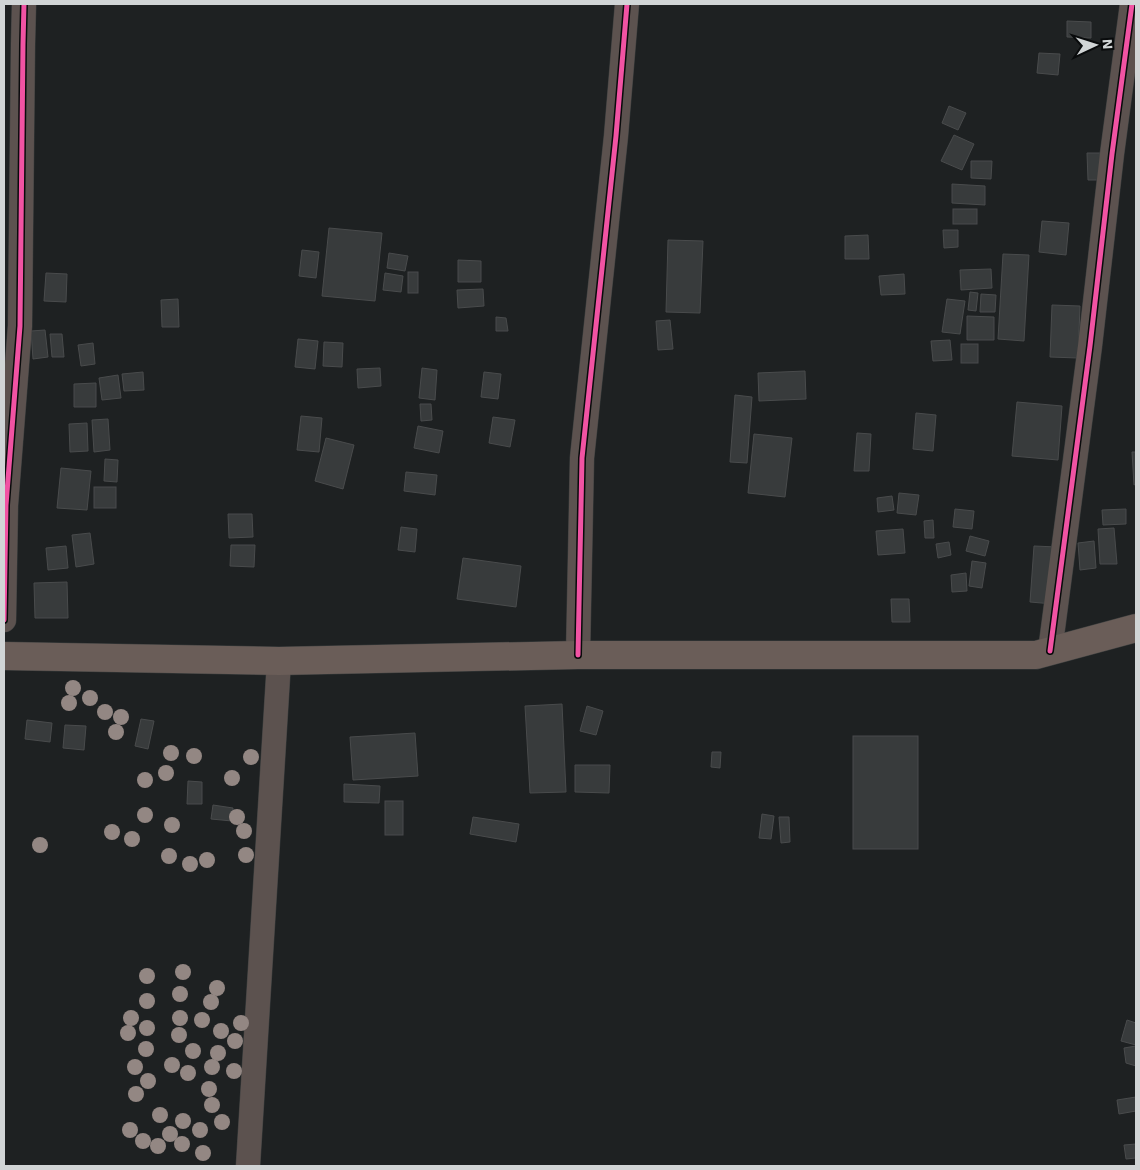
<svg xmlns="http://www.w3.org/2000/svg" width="1140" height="1170" viewBox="0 0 1140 1170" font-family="'Work Sans',sans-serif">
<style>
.building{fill:#383b3c;stroke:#494b4c}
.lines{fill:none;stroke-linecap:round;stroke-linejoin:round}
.street-casing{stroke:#3b3e3e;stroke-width:25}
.secondary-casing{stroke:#3b3e3e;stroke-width:29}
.street{stroke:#5c524f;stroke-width:24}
.secondary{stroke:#6a5d58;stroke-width:28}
.cycleway-casing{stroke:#090b0c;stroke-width:8}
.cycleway{stroke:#f153a3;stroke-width:5}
.tree{fill:#938783}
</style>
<rect width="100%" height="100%" fill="#1e2122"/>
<!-- building -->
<g class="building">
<path d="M1067 21 1091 22V38L1067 37Z"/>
<path d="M1039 53 1060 54 1058 75 1037 73Z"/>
<path d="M949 106 966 113 958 130 942 123Z"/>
<path d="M954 135 974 144 962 170 941 161Z"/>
<path d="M1087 153H1100V180H1088Z"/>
<path d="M971 161H992L991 179 971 178Z"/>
<path d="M952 184 985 186V205L952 203Z"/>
<rect x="953" y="209" width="24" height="15"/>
<path d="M1042 221 1069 223 1066 255 1039 252Z"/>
<path d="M329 228 382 233 375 301 322 296Z"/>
<path d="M943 230H958V247L944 248Z"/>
<path d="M868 235 869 259H845V236Z"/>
<path d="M668 240 703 241 700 313 666 312Z"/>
<path d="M302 250 319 252 316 278 299 276Z"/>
<path d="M389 253 408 256 405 271 387 268Z"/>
<path d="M1003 254 1029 255 1024 341 998 339Z"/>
<path d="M458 260 481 261V282H458Z"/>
<path d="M991 269 992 288 961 290 960 270Z"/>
<rect x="408" y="272" width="10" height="21"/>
<path d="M46 273 67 274 66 302 44 301Z"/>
<path d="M385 273 403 276 401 292 383 290Z"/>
<path d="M904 274 905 294 881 295 879 276Z"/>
<path d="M483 289 484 306 458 308 457 290Z"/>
<path d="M970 292 978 293 976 311 968 310Z"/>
<path d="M981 294 996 295 995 312H980Z"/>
<path d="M178 299 179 327H162L161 300Z"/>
<path d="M947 299 965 301 960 334 942 332Z"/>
<path d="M1052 305 1080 306 1078 358 1050 357Z"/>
<path d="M967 316 994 317V340H967Z"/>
<path d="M496 317 506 318 508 331H496Z"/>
<path d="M670 320 673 349 658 350 656 321Z"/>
<path d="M45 330 48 357 33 359 31 331Z"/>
<path d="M50 334H62L64 357H52Z"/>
<path d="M298 339 318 341 315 369 295 367Z"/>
<path d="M950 340 952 360 933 361 931 341Z"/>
<path d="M324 342 343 343 342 367 323 366Z"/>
<path d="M93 343 95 364 81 366 78 345Z"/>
<rect x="961" y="344" width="17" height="19"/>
<path d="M380 368 381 386 358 388 357 369Z"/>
<path d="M422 368 437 370 435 400 419 398Z"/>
<path d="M805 371 806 399 759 401 758 373Z"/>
<path d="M143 372 144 390 124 391 122 374Z"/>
<path d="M484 372 501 374 498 399 481 397Z"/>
<path d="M118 375 121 398 102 400 99 378Z"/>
<path d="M96 383V407H74V384Z"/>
<path d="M735 395 752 397 747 463 730 462Z"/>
<path d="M1017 402 1062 406 1058 460 1012 456Z"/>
<path d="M420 404H431L432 420 421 421Z"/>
<path d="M916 413 936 415 933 451 913 449Z"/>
<path d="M301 416 322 418 319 452 297 450Z"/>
<path d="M493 417 515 420 510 447 489 443Z"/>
<path d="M108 419 110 450 94 452 92 420Z"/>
<path d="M87 423 88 451 70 452 69 424Z"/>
<path d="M418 426 443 431 439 453 414 448Z"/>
<path d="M857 433 871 434 869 471H854Z"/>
<path d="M754 434 792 438 785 497 748 493Z"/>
<path d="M326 438 354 445 343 489 315 481Z"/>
<path d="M1132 452H1136V484L1134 485Z"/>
<path d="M105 459 118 460 117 482 104 481Z"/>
<path d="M61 468 91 471 87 510 57 508Z"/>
<path d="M406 472 437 475 435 495 404 491Z"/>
<rect x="94" y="487" width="22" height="21"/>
<path d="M899 493 919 495 916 515 897 513Z"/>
<path d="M892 496 894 510 878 512 877 498Z"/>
<path d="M955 509 974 511 972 529 953 527Z"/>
<path d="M1126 509V524L1103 525 1102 510Z"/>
<path d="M228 514H252L253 537 229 538Z"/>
<path d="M933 520 934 538H925L924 521Z"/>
<path d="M401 527 417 529 415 552 398 550Z"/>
<path d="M1114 528 1117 564H1100L1098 529Z"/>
<path d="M903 529 905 553 878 555 876 531Z"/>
<path d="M90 533 94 564 76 567 72 535Z"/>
<path d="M970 536 989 541 985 556 966 551Z"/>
<path d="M1094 541 1096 568 1080 570 1078 543Z"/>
<path d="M949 542 951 555 938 558 936 544Z"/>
<path d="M231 545H255L254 567 230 566Z"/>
<path d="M66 546 68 568 48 570 46 548Z"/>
<path d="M1034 546 1057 547 1053 604 1030 602Z"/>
<path d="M463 558 521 566 516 607 457 599Z"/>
<path d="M972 561 986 563 982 588 969 586Z"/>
<path d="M966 573 967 591 952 592 951 575Z"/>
<path d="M67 582 68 618H35L34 583Z"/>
<path d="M891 599H909L910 622H892Z"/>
<path d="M562 704 566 792 530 793 525 706Z"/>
<path d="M587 706 603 711 596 735 580 731Z"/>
<path d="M141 719 154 721 148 749 135 746Z"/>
<path d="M27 720 52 723 50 742 25 739Z"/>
<path d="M65 725 86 726 84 750 63 748Z"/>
<path d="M415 733 418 776 353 780 350 737Z"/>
<rect x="853" y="736" width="65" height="113"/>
<path d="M712 752H721L720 768 711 767Z"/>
<path d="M575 765H610L609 793 575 792Z"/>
<path d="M188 781 202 782V804H187Z"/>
<path d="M344 784 380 786 379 803 344 802Z"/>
<rect x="385" y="801" width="18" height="34"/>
<path d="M213 805 233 808 232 821 211 819Z"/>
<path d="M762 814 774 816 771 839 759 838Z"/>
<path d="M473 817 519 824 516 842 470 834Z"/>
<path d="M779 817H789L790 842 781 843Z"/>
<path d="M1127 1020 1136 1023V1045L1121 1041Z"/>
<path d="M1136 1046V1066L1126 1063 1124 1048Z"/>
<path d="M1136 1097V1111L1119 1114 1117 1100Z"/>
<path d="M1136 1144V1158L1126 1159 1124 1145Z"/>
</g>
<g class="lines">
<!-- street casing -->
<g class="street-casing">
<g id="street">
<path d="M4 620 6 505 20 326 23 44 24 4"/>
<path d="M1050 651 1090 346 1112 154 1132 4"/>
<path d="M578 655 582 458 616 136 627 4"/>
<path d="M248 1166 279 661"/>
</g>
</g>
<!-- secondary casing -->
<g class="secondary-casing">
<path id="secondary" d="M4 656 279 661 578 655H1036L1136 628"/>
</g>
<!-- street -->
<use href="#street" class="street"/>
<!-- secondary -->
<use href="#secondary" class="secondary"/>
<!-- cycleway casing -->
<g class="cycleway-casing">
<g id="cycleway">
<path d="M4 620 6 505 20 326 23 44 24 4"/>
<path d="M1050 651 1090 346 1112 154 1132 4"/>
<path d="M578 655 582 458 616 136 627 4"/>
</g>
</g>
<!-- cycleway -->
<use href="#cycleway" class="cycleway"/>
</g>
<!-- trees -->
<g class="tree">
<circle cx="73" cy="688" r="8"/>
<circle cx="90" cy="698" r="8"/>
<circle cx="69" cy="703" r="8"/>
<circle cx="105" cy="712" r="8"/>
<circle cx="121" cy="717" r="8"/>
<circle cx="116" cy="732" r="8"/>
<circle cx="171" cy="753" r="8"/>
<circle cx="194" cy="756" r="8"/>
<circle cx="251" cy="757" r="8"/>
<circle cx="166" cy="773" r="8"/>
<circle cx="232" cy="778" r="8"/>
<circle cx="145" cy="780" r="8"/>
<circle cx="145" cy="815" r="8"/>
<circle cx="237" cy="817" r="8"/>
<circle cx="172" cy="825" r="8"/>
<circle cx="244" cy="831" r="8"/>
<circle cx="112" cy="832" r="8"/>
<circle cx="132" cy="839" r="8"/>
<circle cx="40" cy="845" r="8"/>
<circle cx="246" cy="855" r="8"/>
<circle cx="169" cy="856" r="8"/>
<circle cx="207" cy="860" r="8"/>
<circle cx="190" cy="864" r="8"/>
<circle cx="183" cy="972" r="8"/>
<circle cx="147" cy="976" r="8"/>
<circle cx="217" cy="988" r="8"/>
<circle cx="180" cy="994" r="8"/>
<circle cx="147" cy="1001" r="8"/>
<circle cx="211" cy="1002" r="8"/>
<circle cx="131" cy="1018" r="8"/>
<circle cx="180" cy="1018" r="8"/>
<circle cx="202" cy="1020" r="8"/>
<circle cx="241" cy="1023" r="8"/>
<circle cx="147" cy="1028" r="8"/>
<circle cx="221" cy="1031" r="8"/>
<circle cx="128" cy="1033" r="8"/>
<circle cx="179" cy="1035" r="8"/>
<circle cx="235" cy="1041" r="8"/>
<circle cx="146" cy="1049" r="8"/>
<circle cx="193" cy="1051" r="8"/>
<circle cx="218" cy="1053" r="8"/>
<circle cx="172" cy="1065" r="8"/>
<circle cx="135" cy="1067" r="8"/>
<circle cx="212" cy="1067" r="8"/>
<circle cx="234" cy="1071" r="8"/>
<circle cx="188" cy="1073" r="8"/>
<circle cx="148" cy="1081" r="8"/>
<circle cx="209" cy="1089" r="8"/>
<circle cx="136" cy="1094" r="8"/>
<circle cx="212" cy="1105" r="8"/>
<circle cx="160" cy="1115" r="8"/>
<circle cx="183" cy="1121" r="8"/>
<circle cx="222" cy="1122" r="8"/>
<circle cx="130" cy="1130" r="8"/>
<circle cx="200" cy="1130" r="8"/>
<circle cx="170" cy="1134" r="8"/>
<circle cx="143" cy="1141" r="8"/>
<circle cx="182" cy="1144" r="8"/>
<circle cx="158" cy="1146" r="8"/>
<circle cx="203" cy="1153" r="8"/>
</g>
<!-- border -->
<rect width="1140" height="1170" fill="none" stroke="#d1d5d6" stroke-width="10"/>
<!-- north arrow -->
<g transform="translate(1095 45) rotate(86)" stroke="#090b0c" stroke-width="4" paint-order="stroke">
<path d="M0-4L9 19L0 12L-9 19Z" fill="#d1d5d6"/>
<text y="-8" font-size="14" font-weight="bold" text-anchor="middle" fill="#d1d5d6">N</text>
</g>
</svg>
